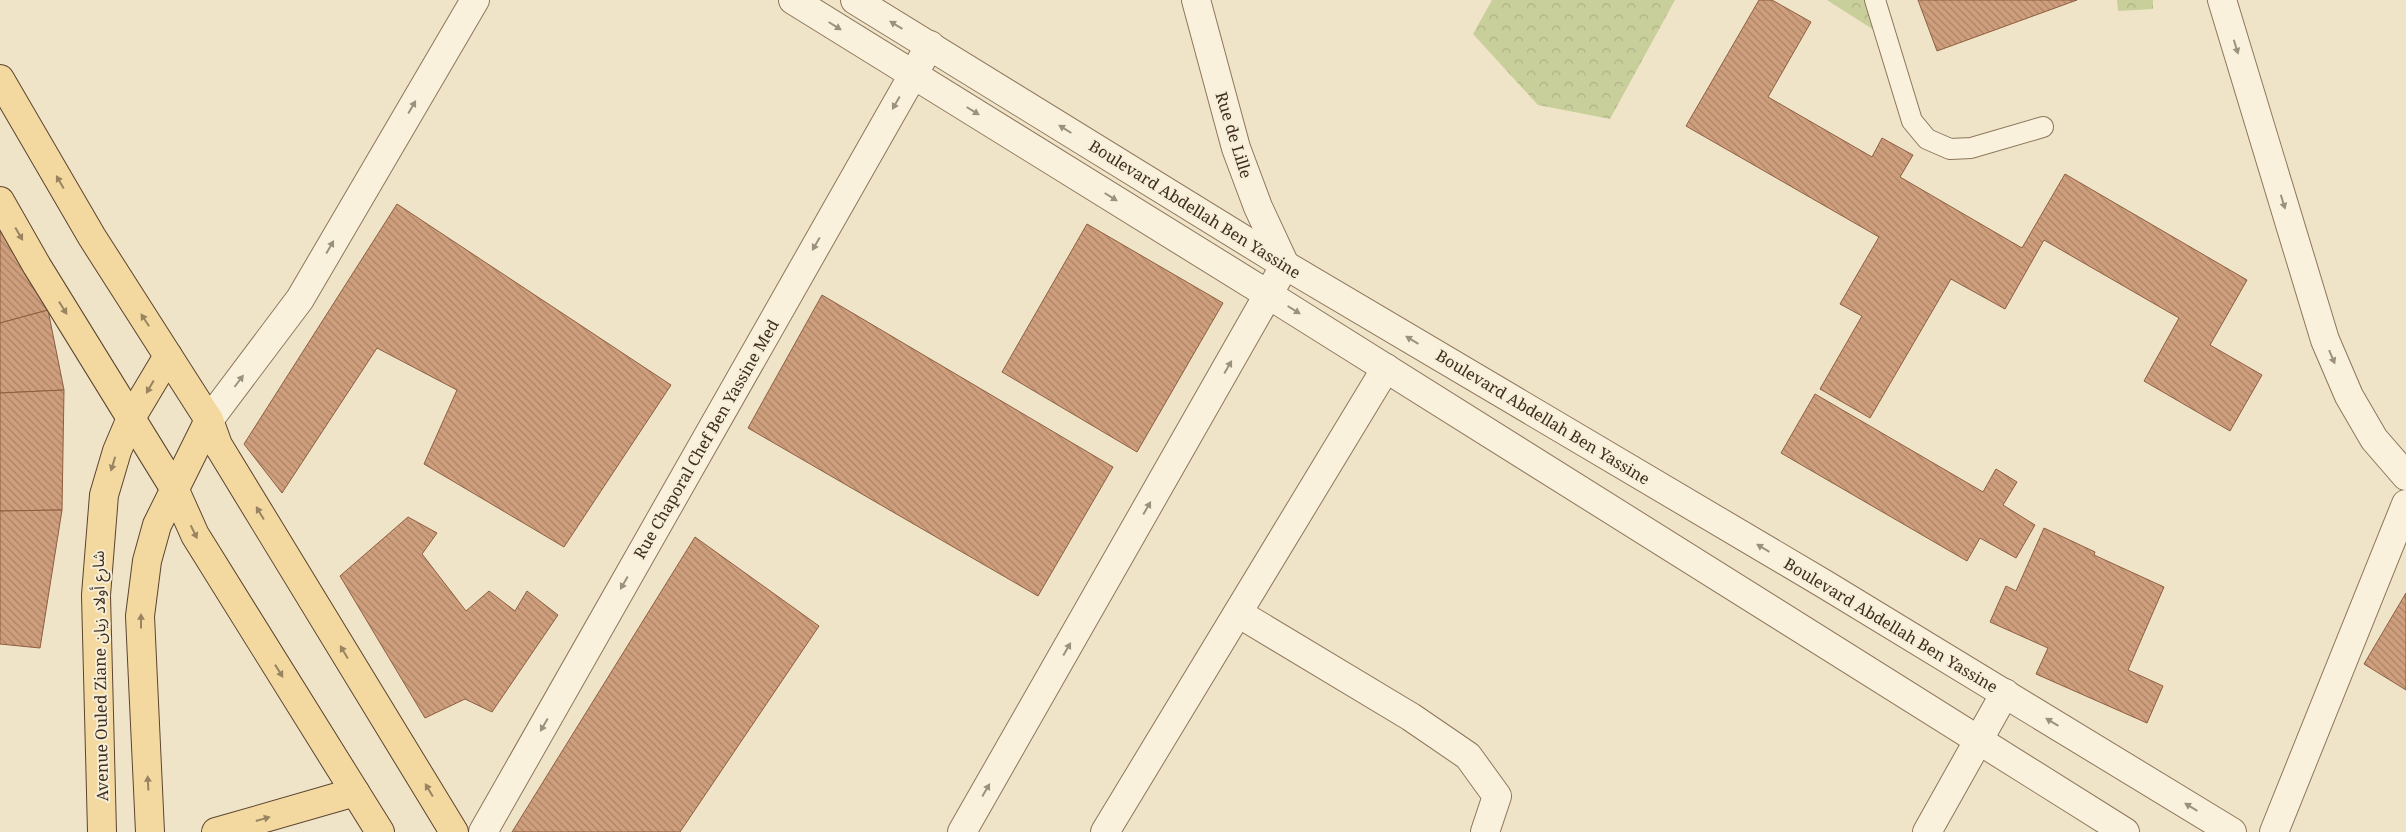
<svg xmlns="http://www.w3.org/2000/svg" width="2406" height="832" viewBox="0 0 2406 832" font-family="'Noto Serif','Noto Sans Arabic',serif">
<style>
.forest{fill:url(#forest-crowns)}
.building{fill:url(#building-back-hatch);stroke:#8d5f41}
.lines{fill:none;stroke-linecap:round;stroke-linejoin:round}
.service-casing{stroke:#8d765c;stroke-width:22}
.minor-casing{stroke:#8d765c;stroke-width:30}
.tertiary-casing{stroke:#8d765c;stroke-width:30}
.primary-casing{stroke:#5b4430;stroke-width:30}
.service{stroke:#faf1dc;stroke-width:20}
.minor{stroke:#faf1dc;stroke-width:28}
.tertiary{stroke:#faf1dc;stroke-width:28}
.primary{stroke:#f3d9a0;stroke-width:28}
.oneway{fill:#9c907e}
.oneway2{fill:#988460}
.labels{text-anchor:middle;stroke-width:4;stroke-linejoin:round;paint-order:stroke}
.street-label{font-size:16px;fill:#3d2e20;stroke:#f7eed8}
</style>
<defs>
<pattern id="forest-crowns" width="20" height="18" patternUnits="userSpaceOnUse" patternTransform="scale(1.25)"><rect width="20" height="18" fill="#c9cf9b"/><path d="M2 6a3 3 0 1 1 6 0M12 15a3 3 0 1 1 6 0" fill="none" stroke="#aeb285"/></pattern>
<pattern id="building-back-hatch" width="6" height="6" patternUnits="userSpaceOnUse" patternTransform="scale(1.25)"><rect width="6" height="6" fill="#cf9f7d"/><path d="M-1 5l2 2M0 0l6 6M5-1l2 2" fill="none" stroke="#a98266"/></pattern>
</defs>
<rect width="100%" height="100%" fill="#f0e4c8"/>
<!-- forest -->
<g class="forest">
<path d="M1492 0H1675L1610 119 1538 105 1473 34Z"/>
<path d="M1827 0H1868L1880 34Z"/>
<path d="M2117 0H2153V9L2118 11Z"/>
</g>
<!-- building -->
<g class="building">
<path d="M1759 0H1772L1811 22 1768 97 1872 157 1882 138 1913 155 1900 177 2022 248 2065 174 2247 280 2210 345 2262 375 2230 431 2144 381 2179 318 2044 240 2005 309 1951 279 1870 418 1820 389 1862 316 1840 304 1879 237 1686 126Z"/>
<path d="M1918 0H2077L1937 51Z"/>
<path d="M397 204 671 385 564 547 424 464 457 390 377 348 282 493 244 444Z"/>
<path d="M1087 224 1223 303 1137 452 1002 372Z"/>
<path d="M0 227 48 310 0 323Z"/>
<path d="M822 295 1113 467 1038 596 748 428Z"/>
<path d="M48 310 64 390 0 393V323Z"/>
<path d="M64 390 62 510 0 511V393Z"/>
<path d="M1815 394 1983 492 1996 469 2017 482 2003 505 2035 525 2016 558 1980 538 1967 561 1781 453Z"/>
<path d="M62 510 40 648 0 644V511Z"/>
<path d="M408 517 437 533 422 554 466 611 489 591 515 611 527 591 558 615 492 712 465 699 425 718 340 576Z"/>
<path d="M2044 528 2095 552 2094 555 2164 587 2128 670 2163 686 2147 723 2036 674 2048 648 1990 622 2006 586 2016 591Z"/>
<path d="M695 537 819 626 680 832H512Z"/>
<path d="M2406 593V690L2364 664Z"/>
</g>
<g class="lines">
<!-- service casing -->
<g class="service-casing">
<path id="service" d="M1875 0 1912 121 1927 139 1950 149 1971 148 2043 127"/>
</g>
<!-- minor casing -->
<g class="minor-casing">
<g id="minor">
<path d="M2222 0 2325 340 2349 396 2374 439 2406 476"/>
<path d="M209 420 300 299 475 0"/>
<path d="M1238 613 1411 717 1468 756 1497 796 1485 832"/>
<path d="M483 832 930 45"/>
<path d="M962 832 1285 265 1258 207 1236 148 1196 0"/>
<path d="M1105 832 1386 368"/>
<path d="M1927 832 2005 693"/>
<path d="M2274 832 2406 504"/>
</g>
</g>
<!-- tertiary casing -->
<g class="tertiary-casing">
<g id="tertiary">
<path d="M793 0 1269 295 2125 832"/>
<path d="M855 0 1285 265 1826 585 2232 832"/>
</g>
</g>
<!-- primary casing -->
<g class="primary-casing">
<g id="primary">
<path d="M0 79 92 237 209 420 218 445 454 832"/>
<path d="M0 201 37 266 174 488 195 535 380 832"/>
<path d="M102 832 96 595 104 495 117 451 131 418 168 356"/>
<path d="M150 832 140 616 147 561 157 525 209 420"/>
<path d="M216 832 355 792"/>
</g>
</g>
<!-- service -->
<use href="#service" class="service"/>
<!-- minor -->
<use href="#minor" class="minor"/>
<!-- tertiary -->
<use href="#tertiary" class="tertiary"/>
<!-- primary -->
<use href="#primary" class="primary"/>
</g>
<!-- one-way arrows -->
<defs><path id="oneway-solid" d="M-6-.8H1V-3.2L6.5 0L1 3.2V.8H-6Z" transform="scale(1.25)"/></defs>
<g class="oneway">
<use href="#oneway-solid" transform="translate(896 25) rotate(-149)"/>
<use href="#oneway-solid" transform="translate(835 26) rotate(32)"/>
<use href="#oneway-solid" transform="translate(2236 47) rotate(73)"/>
<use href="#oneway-solid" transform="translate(896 103) rotate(120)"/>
<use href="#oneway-solid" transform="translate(412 107) rotate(-60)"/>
<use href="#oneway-solid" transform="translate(973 111) rotate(32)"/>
<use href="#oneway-solid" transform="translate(1065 129) rotate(-148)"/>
<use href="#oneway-solid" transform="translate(1111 197) rotate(32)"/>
<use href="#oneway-solid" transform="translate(2283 202) rotate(73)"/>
<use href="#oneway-solid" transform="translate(816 244) rotate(120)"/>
<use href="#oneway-solid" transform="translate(330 247) rotate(-60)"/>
<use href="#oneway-solid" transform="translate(1294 310) rotate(32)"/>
<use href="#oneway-solid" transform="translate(1412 340) rotate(-149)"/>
<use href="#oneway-solid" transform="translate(2332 357) rotate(67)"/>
<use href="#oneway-solid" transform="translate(1228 367) rotate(-60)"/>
<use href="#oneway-solid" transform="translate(239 381) rotate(-53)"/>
<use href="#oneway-solid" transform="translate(1147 508) rotate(-60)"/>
<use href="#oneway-solid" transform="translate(1763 548) rotate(-149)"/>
<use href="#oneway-solid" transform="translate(624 583) rotate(120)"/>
<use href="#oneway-solid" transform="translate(1067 649) rotate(-60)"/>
<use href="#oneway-solid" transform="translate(2052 722) rotate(-149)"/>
<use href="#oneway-solid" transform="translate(544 725) rotate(120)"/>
<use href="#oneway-solid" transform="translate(986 790) rotate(-60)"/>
<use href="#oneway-solid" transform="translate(2191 807) rotate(-149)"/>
</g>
<g class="oneway2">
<use href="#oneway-solid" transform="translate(60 182) rotate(-120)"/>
<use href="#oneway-solid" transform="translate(19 234) rotate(60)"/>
<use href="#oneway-solid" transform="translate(63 308) rotate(58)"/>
<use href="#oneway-solid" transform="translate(145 320) rotate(-123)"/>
<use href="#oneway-solid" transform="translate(150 387) rotate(120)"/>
<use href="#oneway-solid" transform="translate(113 464) rotate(107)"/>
<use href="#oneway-solid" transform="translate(260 513) rotate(-121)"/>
<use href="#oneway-solid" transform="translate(194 532) rotate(64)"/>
<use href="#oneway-solid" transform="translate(141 621) rotate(-90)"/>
<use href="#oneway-solid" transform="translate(344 652) rotate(-121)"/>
<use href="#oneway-solid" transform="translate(279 671) rotate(58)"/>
<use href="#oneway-solid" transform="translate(148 783) rotate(-93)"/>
<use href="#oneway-solid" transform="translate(429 790) rotate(-121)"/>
<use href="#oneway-solid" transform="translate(263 819) rotate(-16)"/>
</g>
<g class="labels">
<!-- street labels -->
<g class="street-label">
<text transform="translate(1234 135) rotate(73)" y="6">Rue de Lille</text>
<text transform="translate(1195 209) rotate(32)" y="6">Boulevard Abdellah Ben Yassine</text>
<text transform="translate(1543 417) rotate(31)" y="6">Boulevard Abdellah Ben Yassine</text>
<text transform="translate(706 439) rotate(-60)" y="6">Rue Chaporal Chef Ben Yassine Med</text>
<text transform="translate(1891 625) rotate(31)" y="6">Boulevard Abdellah Ben Yassine</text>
<text transform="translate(100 676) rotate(-91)" y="6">Avenue Ouled Ziane شارع أولاد زيان</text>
</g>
</g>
</svg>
